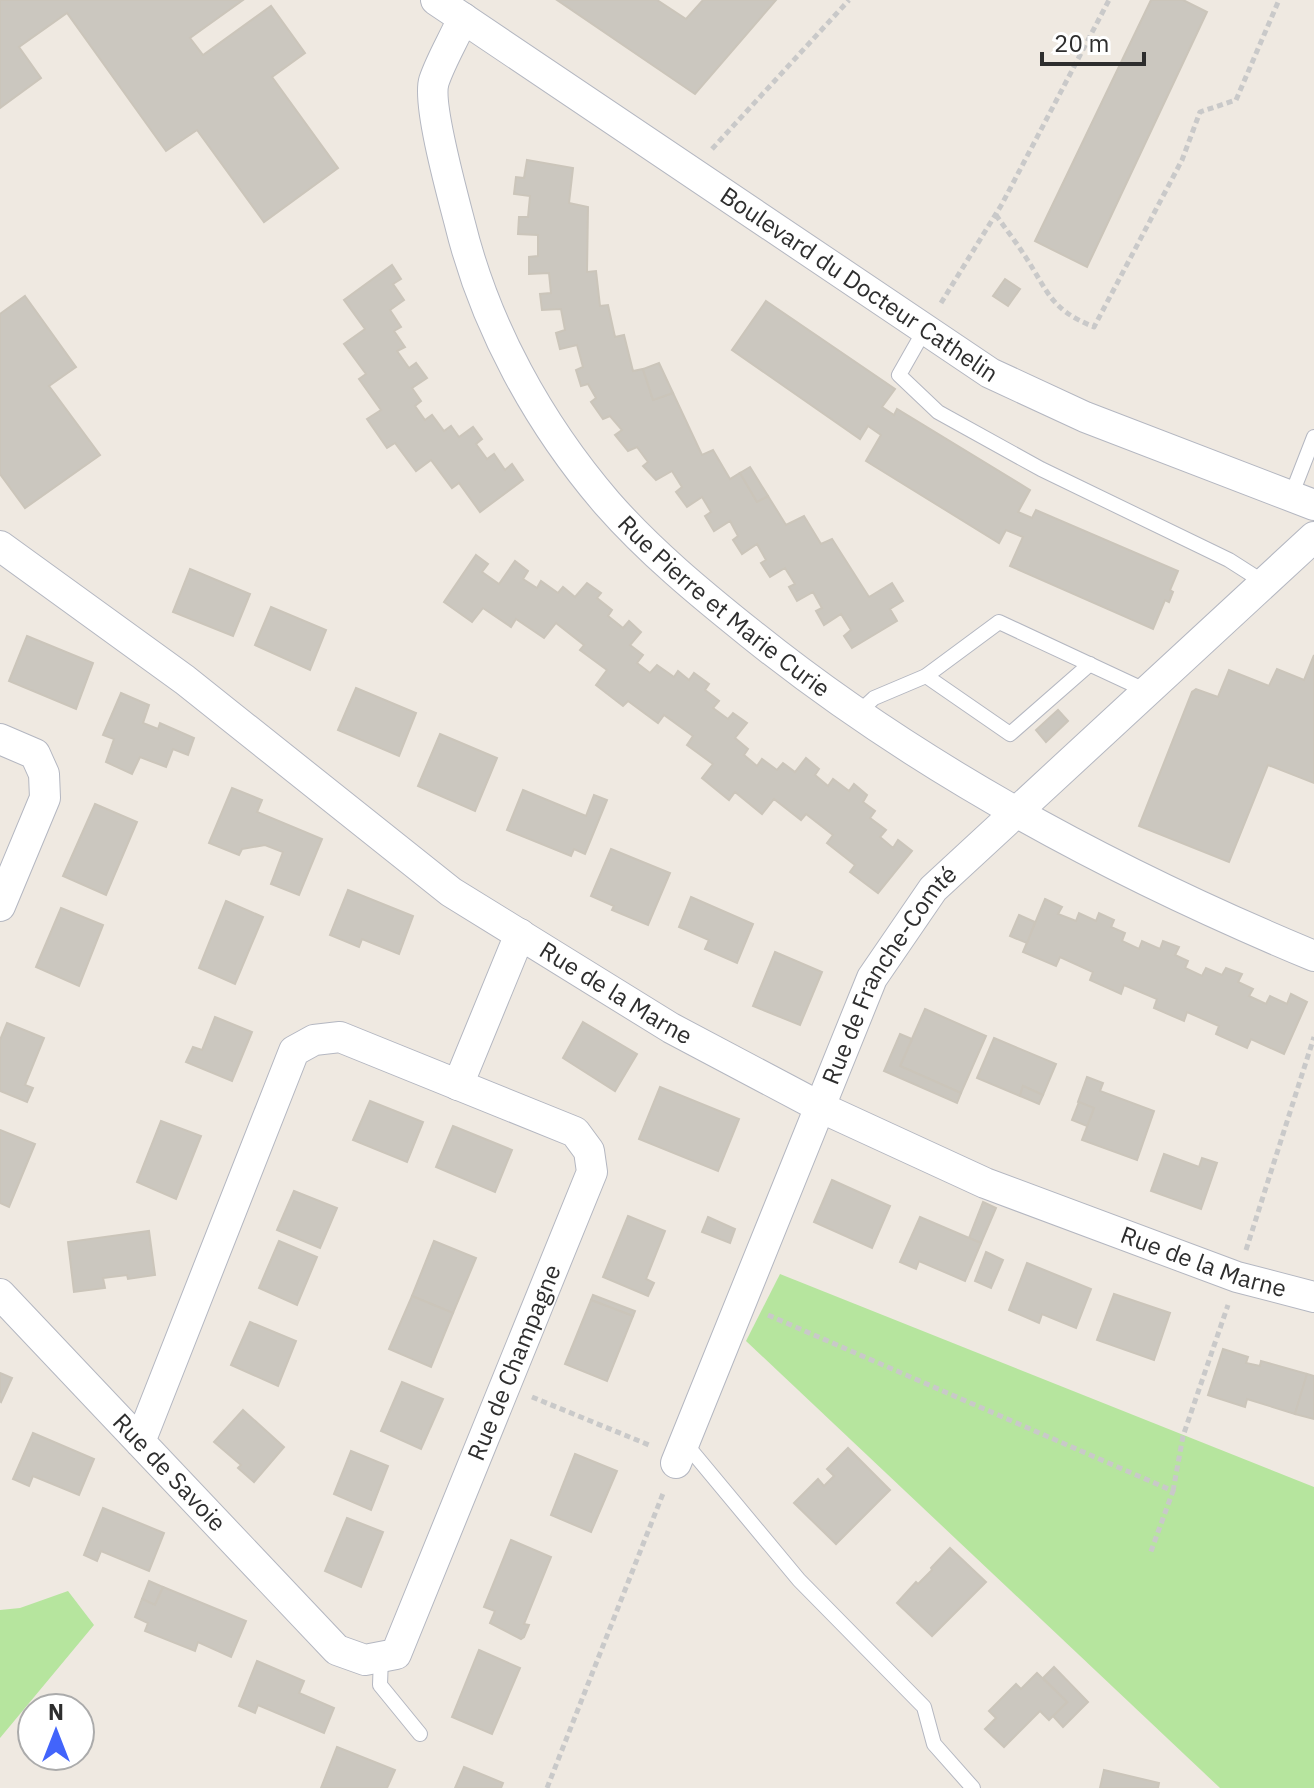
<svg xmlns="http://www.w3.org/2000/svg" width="1314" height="1788" viewBox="0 0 1314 1788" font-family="'IBM Plex Sans',sans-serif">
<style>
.green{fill:#b6e59e}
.building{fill:#cbc7bf;stroke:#cbc5ba;stroke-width:2}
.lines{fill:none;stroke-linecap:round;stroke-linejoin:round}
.lane-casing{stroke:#b4b7c1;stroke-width:16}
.street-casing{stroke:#b4b7c1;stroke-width:32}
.path{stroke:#c9c9c9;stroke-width:5;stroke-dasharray:6 4;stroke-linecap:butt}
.lane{stroke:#fff;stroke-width:14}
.street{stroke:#fff;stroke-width:30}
.labels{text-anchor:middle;stroke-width:6;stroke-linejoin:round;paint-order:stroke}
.street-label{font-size:24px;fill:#2e2e2e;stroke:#fff}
</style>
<rect width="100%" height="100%" fill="#efe9e1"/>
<!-- green -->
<g class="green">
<path d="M780 1274 1314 1487V1788H1220L746 1341Z"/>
<path d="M68 1591 94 1625 0 1738V1610L20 1608Z"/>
</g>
<!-- building -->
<g class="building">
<path d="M0 0H243L190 38 203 55 271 6 305 53 272 77 338 168 264 222 197 130 166 151 67 13 19 47 41 78 0 108Z"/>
<path d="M557 0H657L686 19 703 0H776L695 94Z"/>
<path d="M1151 0H1183L1207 12 1087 267 1035 241Z"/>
<path d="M527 160 573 168 569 203 588 207 587 272 596 271 600 306 608 305 615 337 624 335 633 371 643 369 653 400 673 393 702 455 713 450 730 479 740 473 757 502 768 496 786 525 804 516 821 544 832 539 869 597 892 583 903 601 890 609 897 621 852 648 844 636 851 630 841 614 824 625 816 611 822 608 813 592 797 601 789 587 795 584 785 568 770 577 761 563 766 560 757 544 742 554 733 540 738 536 730 521 714 531 705 516 711 512 702 497 687 507 676 492 682 487 672 471 656 480 643 466 648 462 637 447 628 451 615 435 622 430 610 416 603 419 591 402 596 398 588 384 581 386 576 370 583 367 577 345 560 349 556 333 565 330 561 309 542 310 540 294 551 293 549 273 529 274V257L538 256V235L518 234 519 217H528L530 196 514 194 516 177 524 178Z"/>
<path d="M392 265 401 279 393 284 404 300 390 310 401 327 394 331 405 347 397 351 409 368 416 363 427 378 412 388 421 401 415 406 425 420 432 415 444 431 451 426 459 437 473 427 482 439 476 444 487 459 494 454 505 470 512 464 523 480 480 512 459 483 452 488 431 460 416 471 395 443 387 448 367 419 381 410 359 379 366 374 344 344 365 329 344 300Z"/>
<path d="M1005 279 1020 289 1008 306 993 296Z"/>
<path d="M25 296 76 367 49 386 100 455 25 508 0 474V314Z"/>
<path d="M766 301 895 389 882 407 894 415 897 409 1030 490 1018 512 1032 518 1036 510 1178 571 1170 590 1173 592 1169 602 1165 600 1153 629 1010 566 1023 537 1006 530 999 543 866 461 881 435 868 426 860 439 732 350Z"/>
<path d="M659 363 673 393 653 400 643 369Z"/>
<path d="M750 467 768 496 757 502 740 473Z"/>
<path d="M476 555 488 564 482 572 499 584 515 561 528 571 523 579 537 588 541 581 558 593 563 587 575 597 587 583 601 593 597 598 612 610 608 616 623 628 629 621 641 632 630 645 643 655 637 663 650 673 657 665 674 677 678 671 689 680 694 673 709 684 705 690 719 701 713 708 728 719 733 713 747 723 735 738 748 749 744 755 757 766 762 759 777 770 783 763 795 772 806 758 819 769 815 775 828 786 833 779 849 791 854 784 867 795 863 802 875 811 870 818 886 830 880 837 893 848 898 840 912 851 878 893 850 872 855 865 827 843 833 835 806 814 801 820 774 799 762 814 735 792 729 800 702 778 713 764 687 745 693 736 664 715 658 723 628 701 623 706 596 685 607 670 580 650 584 645 556 623 544 638 516 619 511 627 483 608 472 622 444 602Z"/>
<path d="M190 569 250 594 233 636 173 612Z"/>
<path d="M271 607 326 630 310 670 255 645Z"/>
<path d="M27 636 93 663 76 709 9 681Z"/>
<path d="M1314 655V783L1268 765 1229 862 1139 826 1192 692 1196 689 1218 697 1229 670 1269 686 1277 669 1304 680Z"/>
<path d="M356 688 416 713 399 756 338 730Z"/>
<path d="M121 693 149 705 143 723 158 729 160 723 194 738 188 755 173 749 166 767 140 757 132 774 106 762 114 739 103 735Z"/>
<path d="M1058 710 1068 721 1046 742 1036 730Z"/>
<path d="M440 734 497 758 475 811 418 786Z"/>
<path d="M232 788 262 800 257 812 322 839 299 895 271 884 283 852 265 845 242 849 239 855 209 843Z"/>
<path d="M523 790 586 816 594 795 607 800 585 854 574 849 571 856 507 830Z"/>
<path d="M95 804 137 822 106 895 63 876Z"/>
<path d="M611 849 670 873 648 925 612 910 614 906 591 896Z"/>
<path d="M348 890 413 916 399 954 362 939 359 947 330 935Z"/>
<path d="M691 897 753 924 737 963 705 949 709 940 679 927Z"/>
<path d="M1045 899 1062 907 1058 914 1076 921 1079 913 1096 921 1099 913 1114 920 1111 927 1125 933 1122 941 1139 949 1142 941 1160 949 1163 941 1179 947 1175 955 1188 961 1185 968 1202 976 1206 968 1222 975 1226 968 1242 974 1238 982 1253 989 1249 996 1266 1004 1270 996 1287 1004 1291 994 1307 1002 1284 1054 1251 1039 1247 1048 1216 1034 1219 1026 1187 1012 1184 1021 1154 1008 1157 999 1124 985 1121 994 1090 980 1093 972 1060 957 1056 966 1023 952Z"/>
<path d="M226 901 263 917 235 984 199 968Z"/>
<path d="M61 908 103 925 79 986 36 967Z"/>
<path d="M1019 915 1035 922 1027 943 1010 936Z"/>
<path d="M775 952 822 972 800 1025 753 1006Z"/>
<path d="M925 1009 986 1036 961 1093 900 1066Z"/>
<path d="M215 1017 252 1032 232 1081 186 1062 193 1047 202 1050Z"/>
<path d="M583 1022 637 1054 615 1091 563 1058Z"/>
<path d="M7 1023 44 1038 25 1085 33 1088 27 1102 0 1091V1040Z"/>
<path d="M900 1034 912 1039 900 1066 961 1093 957 1103 884 1071Z"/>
<path d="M994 1038 1056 1064 1043 1095 1023 1086 1020 1096 977 1078Z"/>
<path d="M1087 1077 1103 1083 1100 1091 1154 1111 1137 1160 1082 1140 1094 1108 1078 1102Z"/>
<path d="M1023 1086 1043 1095 1039 1104 1020 1096Z"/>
<path d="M660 1087 739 1119 718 1171 639 1139Z"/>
<path d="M370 1101 423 1122 407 1162 353 1140Z"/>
<path d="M1079 1102 1094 1108 1087 1126 1072 1120Z"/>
<path d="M161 1121 201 1136 176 1199 137 1182Z"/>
<path d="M453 1126 512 1150 495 1192 436 1167Z"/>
<path d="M0 1130 35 1144 9 1207 0 1203Z"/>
<path d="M1164 1154 1199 1167 1202 1158 1217 1163 1201 1209 1151 1191Z"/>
<path d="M832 1180 890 1206 872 1248 814 1222Z"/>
<path d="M294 1191 337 1208 320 1248 277 1230Z"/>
<path d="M983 1202 996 1208 981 1243 969 1238Z"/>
<path d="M628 1216 665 1231 646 1279 654 1283 648 1296 603 1277Z"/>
<path d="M708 1217 735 1229 730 1243 702 1232Z"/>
<path d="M920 1217 981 1243 965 1281 919 1261 916 1269 900 1262Z"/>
<path d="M149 1231 155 1275 128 1279 127 1275 103 1278 105 1288 74 1292 68 1242Z"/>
<path d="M279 1241 317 1257 297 1305 259 1288Z"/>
<path d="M434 1241 476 1258 453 1313 412 1296Z"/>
<path d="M986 1252 1003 1260 991 1288 975 1281Z"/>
<path d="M1027 1263 1091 1289 1076 1328 1042 1314 1039 1323 1009 1310Z"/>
<path d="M1114 1294 1170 1313 1154 1360 1097 1340Z"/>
<path d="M593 1295 635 1311 633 1316 591 1300Z"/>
<path d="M412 1296 453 1313 431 1367 389 1349Z"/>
<path d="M591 1300 633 1316 607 1381 565 1364Z"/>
<path d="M250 1322 296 1341 278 1386 231 1365Z"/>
<path d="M1223 1349 1248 1357 1246 1363 1260 1366 1261 1361 1307 1374 1295 1414 1247 1399 1245 1407 1208 1395Z"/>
<path d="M0 1373 12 1378 1 1402 0 1401Z"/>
<path d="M1307 1374 1314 1376V1419L1295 1414Z"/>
<path d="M402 1382 443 1399 421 1449 381 1431Z"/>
<path d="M243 1410 284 1447 254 1482 238 1468 241 1465 214 1442Z"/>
<path d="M33 1433 94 1459 79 1495 33 1476 29 1486 13 1479Z"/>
<path d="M848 1448 890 1490 836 1544 794 1503 818 1479 824 1486 834 1476 827 1469Z"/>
<path d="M351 1451 388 1466 371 1510 334 1494Z"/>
<path d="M575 1454 617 1471 591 1532 551 1515Z"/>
<path d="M103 1508 164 1533 149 1571 101 1551 97 1561 84 1555Z"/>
<path d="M347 1518 383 1532 361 1587 325 1571Z"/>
<path d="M511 1540 551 1557 524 1624 529 1625 524 1637 521 1639 490 1623 495 1611 484 1607Z"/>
<path d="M950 1548 986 1582 932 1636 897 1603 916 1582 918 1584 932 1570 931 1568Z"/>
<path d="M149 1581 163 1587 155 1605 142 1599Z"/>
<path d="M163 1587 246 1621 231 1657 198 1642 195 1651 145 1631 148 1623 135 1617 142 1599 155 1605Z"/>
<path d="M479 1650 520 1668 492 1734 452 1717Z"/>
<path d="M257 1661 304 1681 299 1693 334 1708 324 1733 258 1705 255 1713 239 1706Z"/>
<path d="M1054 1667 1088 1702 1063 1727 1053 1716 1067 1702 1043 1678Z"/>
<path d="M1037 1673 1067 1702 1049 1720 1040 1711 1004 1747 985 1729 996 1718 989 1711 1016 1684 1021 1689Z"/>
<path d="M337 1747 395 1770 387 1788H321Z"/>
<path d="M464 1767 503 1783 501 1788H455Z"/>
<path d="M1104 1770 1159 1783 1158 1788H1100Z"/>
</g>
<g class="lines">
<!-- lane casing -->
<g class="lane-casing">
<g id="lane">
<path d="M924 331 899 375 938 412 1041 469 1229 560 1265 583"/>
<path d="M1291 496 1314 437"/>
<path d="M926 676 1010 734 1090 664"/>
<path d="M858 713 874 698 926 676 999 622 1147 691"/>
<path d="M685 1443 799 1580 924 1707 934 1744 973 1788"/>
<path d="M381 1657 380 1685 420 1734"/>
</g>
</g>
<!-- street casing -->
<g class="street-casing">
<g id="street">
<path id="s1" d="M436 0 990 373 1085 417 1314 505"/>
<path id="s2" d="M463 18C454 39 441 60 434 81 427 103 453 197 460 224 485 326 539 424 607 503 650 552 701 594 751 634 920 770 1114 873 1314 956"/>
<path id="s3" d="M0 546 185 680 451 892 671 1028 822 1108 985 1183 1237 1277 1314 1297"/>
<path d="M0 739 35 754 44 774 45 798 0 906"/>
<path d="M458 1085 520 934"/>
<path id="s4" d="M0 1294 337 1650 365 1660 396 1654 592 1172 589 1151 575 1132 340 1037 314 1040 294 1051 140 1442"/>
<path id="s5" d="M676 1463 872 978 933 889 1314 537"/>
</g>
</g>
<!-- path -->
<g class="path">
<path d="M712 149 849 0"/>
<path d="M996 215C1005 228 1016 242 1025 256 1049 293 1050 309 1094 327L1182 160 1200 112 1236 100 1279 0"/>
<path d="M941 303 1002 204 1109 0"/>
<path d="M1246 1250 1314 1037"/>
<path d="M768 1315 1173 1491 1150 1554"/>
<path d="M532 1397 649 1445"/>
<path d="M1173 1491 1183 1436 1228 1305"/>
<path d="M547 1788 664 1491"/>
</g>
<!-- lane -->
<use href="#lane" class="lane"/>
<!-- street -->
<use href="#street" class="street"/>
</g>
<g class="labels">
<!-- street labels -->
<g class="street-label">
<text dy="8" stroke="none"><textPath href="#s1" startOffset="510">Boulevard du Docteur Cathelin</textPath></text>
<text dy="8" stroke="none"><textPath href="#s2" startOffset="690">Rue Pierre et Marie Curie</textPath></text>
<text dy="8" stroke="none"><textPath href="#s5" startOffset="534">Rue de Franche-Comté</textPath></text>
<text dy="8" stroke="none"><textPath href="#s3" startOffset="762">Rue de la Marne</textPath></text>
<text dy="8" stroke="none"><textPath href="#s3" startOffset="1410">Rue de la Marne</textPath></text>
<text dy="8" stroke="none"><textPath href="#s4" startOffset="866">Rue de Champagne</textPath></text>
<text dy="8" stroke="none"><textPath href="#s4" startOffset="246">Rue de Savoie</textPath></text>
</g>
</g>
<!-- north arrow -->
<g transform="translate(56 1732)"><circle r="38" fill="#ffffff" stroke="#ababab" stroke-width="2"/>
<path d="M0-6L14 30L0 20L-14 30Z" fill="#4264fb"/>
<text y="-12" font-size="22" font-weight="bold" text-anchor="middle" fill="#2e2e2e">N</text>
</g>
<!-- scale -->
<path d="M1042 52v12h102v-12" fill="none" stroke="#2e2e2e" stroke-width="4"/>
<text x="1054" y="52" font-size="24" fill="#2e2e2e" stroke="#ffffff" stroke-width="6" paint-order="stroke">20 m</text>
</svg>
